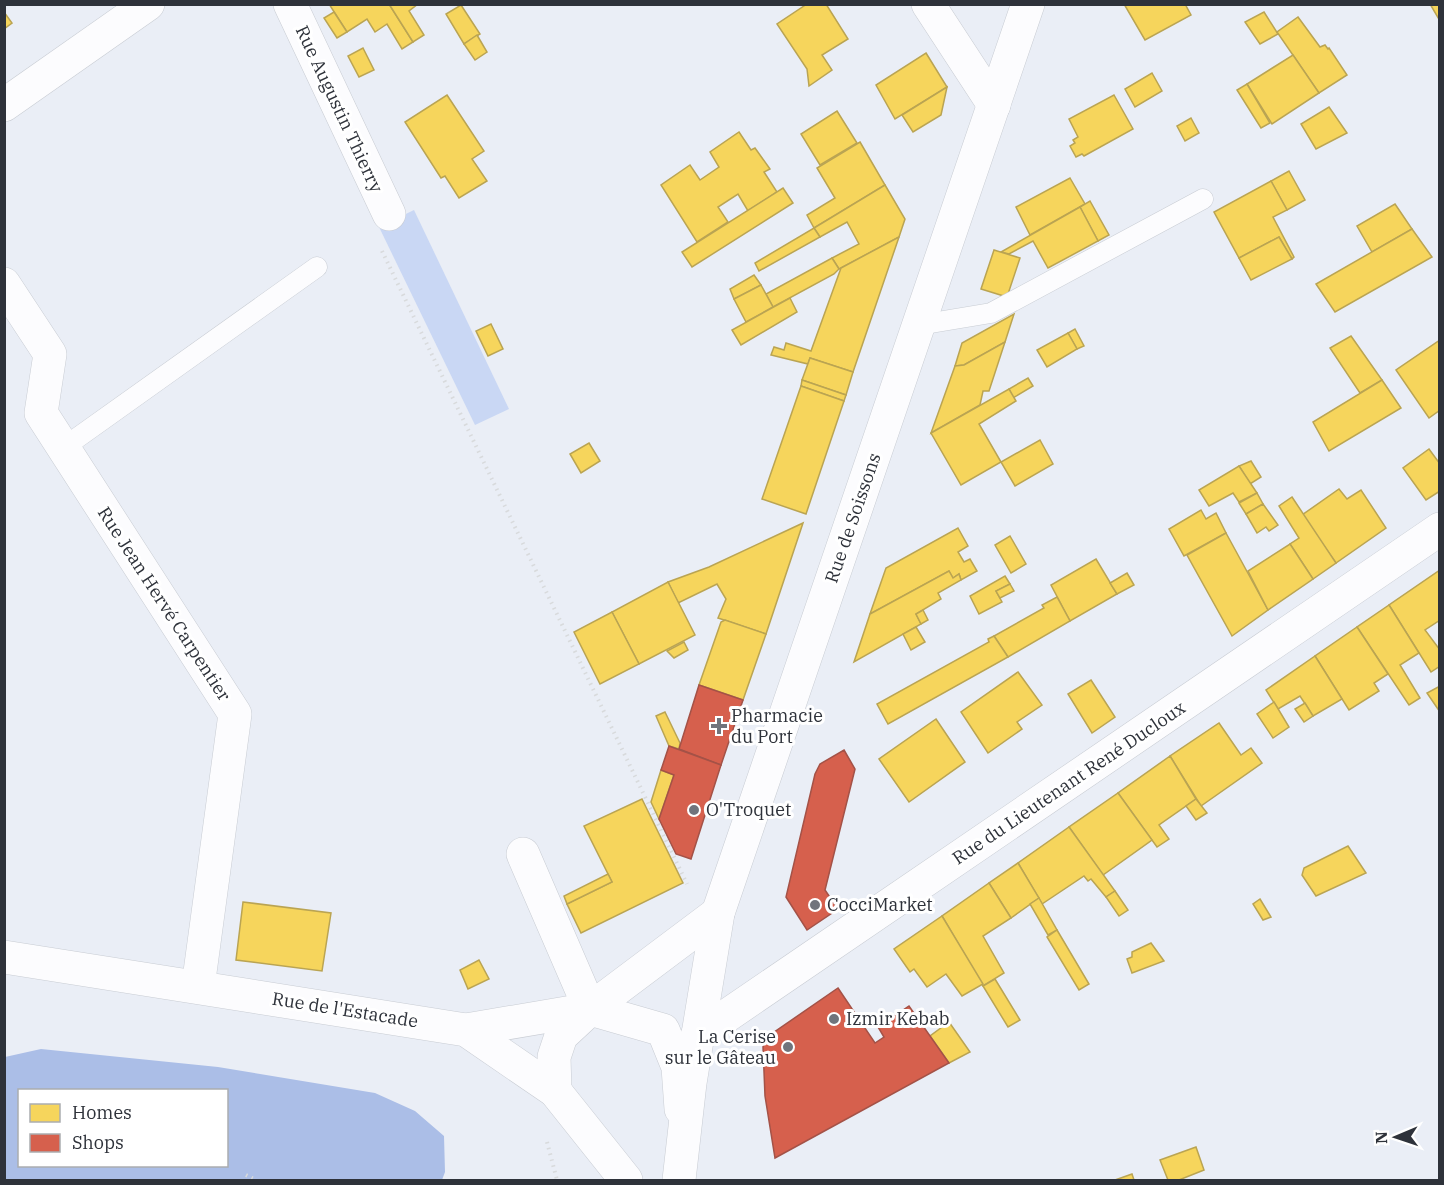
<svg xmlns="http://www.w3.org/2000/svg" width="1444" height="1185" viewBox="0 0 1444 1185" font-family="'IBM Plex Serif',serif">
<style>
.green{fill:#c9d7f4}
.water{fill:#abbee7;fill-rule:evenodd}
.homes{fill:#f6d55c;stroke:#baa452;stroke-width:1.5}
.shops{fill:#d6604d;stroke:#a45247;stroke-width:1.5}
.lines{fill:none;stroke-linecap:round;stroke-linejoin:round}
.lane-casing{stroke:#c8ccd3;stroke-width:21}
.street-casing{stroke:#c8ccd3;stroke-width:34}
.secondary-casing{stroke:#c8ccd3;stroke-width:34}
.path{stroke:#d8dadc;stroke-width:4;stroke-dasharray:1.5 4.5;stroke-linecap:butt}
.lane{stroke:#fcfcfe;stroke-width:20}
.street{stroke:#fcfcfe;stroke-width:33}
.secondary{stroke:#fcfcfe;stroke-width:33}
.poi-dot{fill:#70747c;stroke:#fff;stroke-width:2}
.labels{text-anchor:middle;stroke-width:6;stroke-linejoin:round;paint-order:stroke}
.street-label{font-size:18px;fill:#2e323a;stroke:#fff}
.poi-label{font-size:18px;fill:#2e323a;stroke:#fff;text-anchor:start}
</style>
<rect width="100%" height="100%" fill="#eaeef6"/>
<!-- green -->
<path class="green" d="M414 210 509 409 475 425 379 227Z"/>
<!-- water -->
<path class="water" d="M41 1049 218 1067 375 1093 415 1111 444 1136 445 1172 442 1180H5V1057ZM20 1090H226V1166H20Z"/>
<!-- homes -->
<g class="homes">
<path d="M329 4H389L413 42 402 49 387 24 375 32 367 19 347 32Z"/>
<path d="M389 4H418L409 11 424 35 413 42Z"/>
<path d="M807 4H826L848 39 822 55 832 70 809 86 807 69 777 24Z"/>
<path d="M1124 4H1185L1191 15 1145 40Z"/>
<path d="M1430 4H1440V21Z"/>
<path d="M461 5 480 34 464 44 446 14Z"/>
<path d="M4 12 12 23 4 29Z"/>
<path d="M334 12 347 32 337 38 324 18Z"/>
<path d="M1264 12 1278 34 1260 44 1245 22Z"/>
<path d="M1298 17 1320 47 1325 45 1328 49 1329 48 1347 75 1319 93 1277 32Z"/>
<path d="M477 35 487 52 475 60 464 44Z"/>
<path d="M363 48 374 70 359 77 348 56Z"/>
<path d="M926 53 947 87 895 119 876 85Z"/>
<path d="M1293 55 1319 93 1272 124 1247 84Z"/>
<path d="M1152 73 1162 91 1135 107 1125 89Z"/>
<path d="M1247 84 1270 123 1261 128 1237 90Z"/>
<path d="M947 87 941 115 913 132 902 115Z"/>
<path d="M447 95 484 151 472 159 487 181 459 198 445 176 441 178 405 122Z"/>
<path d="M1114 95 1133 129 1084 156 1082 154 1076 157 1070 146 1075 143 1073 140 1078 137 1069 119Z"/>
<path d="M1329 107 1347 133 1316 149 1301 124Z"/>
<path d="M837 111 857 143 820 165 801 134Z"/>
<path d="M1191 118 1199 133 1185 141 1177 126Z"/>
<path d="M739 132 751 150 755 148 770 169 764 172 777 192 748 211 738 194 718 207 728 222 697 242 661 185 690 165 700 180 719 167 710 152Z"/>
<path d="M860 142 885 185 814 228 807 215 835 198 817 168Z"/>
<path d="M1289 171 1305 200 1287 210 1271 181Z"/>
<path d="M1070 178 1085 204 1030 235 1016 207Z"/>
<path d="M1271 181 1287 210 1273 217 1294 257 1292 259 1279 237 1239 258 1214 212Z"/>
<path d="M885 185 905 219 899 237 839 269 832 258 859 244 847 222 820 237 814 228Z"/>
<path d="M783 188 793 203 692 267 682 252Z"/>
<path d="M1090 201 1109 235 1098 241 1080 207Z"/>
<path d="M1395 204 1412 229 1372 252 1357 226Z"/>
<path d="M1080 207 1098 241 1048 268 1033 241 1009 254 1001 252Z"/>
<path d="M814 228 820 237 759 271 755 263Z"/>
<path d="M1412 229 1432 257 1335 312 1316 284Z"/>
<path d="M899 237 853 372 810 358 808 364 771 355 774 347 784 350 786 343 811 351 841 268Z"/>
<path d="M1279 237 1292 259 1251 280 1239 258Z"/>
<path d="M994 250 1020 258 1007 297 981 289Z"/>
<path d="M832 258 839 269 834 274 773 307 766 294Z"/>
<path d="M754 275 761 285 734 299 730 289Z"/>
<path d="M761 285 773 307 746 322 734 299Z"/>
<path d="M790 298 797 312 741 345 732 330Z"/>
<path d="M1014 314 1005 342 964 365 955 366 962 343Z"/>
<path d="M491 324 503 349 488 356 476 331Z"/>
<path d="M1075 329 1084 346 1077 349 1068 333Z"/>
<path d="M1068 333 1077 349 1047 367 1037 350Z"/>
<path d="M1351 336 1382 380 1360 393 1330 348Z"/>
<path d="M1440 340V410L1429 418 1396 370Z"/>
<path d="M1005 342 989 391H983L980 405 931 433 955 366 964 365Z"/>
<path d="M810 358 853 372 846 395 802 380Z"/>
<path d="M1028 378 1033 386 1013 398 1009 389Z"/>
<path d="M802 380 846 395 844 401 801 386Z"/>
<path d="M1382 380 1401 408 1329 451 1313 422Z"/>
<path d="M801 386 844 401 806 514 762 499Z"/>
<path d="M1009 389 1016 401 979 424 1001 462 961 485 931 433Z"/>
<path d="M1040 440 1053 464 1015 486 1001 462Z"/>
<path d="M589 443 600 461 581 473 570 454Z"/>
<path d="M1429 449 1440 464V491L1426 500 1403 468Z"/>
<path d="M1251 461 1261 477 1250 484 1239 466Z"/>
<path d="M1239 466 1257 493 1239 502 1233 493 1209 506 1199 490Z"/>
<path d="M1339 489 1347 499 1361 490 1386 528 1336 563 1302 515Z"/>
<path d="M1257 493 1263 504 1246 514 1239 503Z"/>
<path d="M1292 497 1336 563 1313 579 1290 544 1299 538 1279 506Z"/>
<path d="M1263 504 1278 525 1269 531 1266 527 1257 533 1246 514Z"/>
<path d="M1201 510 1206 519 1216 513 1226 533 1184 556 1169 529Z"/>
<path d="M803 523 766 634 718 618 726 599 717 584 678 603 668 582 709 567Z"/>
<path d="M958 528 968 546 958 552 964 562 970 559 977 571 961 580 959 574 953 578 949 571 870 614 886 568Z"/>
<path d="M1226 533 1268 610 1232 636 1187 555Z"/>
<path d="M1010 536 1026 564 1011 573 995 545Z"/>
<path d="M1290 544 1313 579 1268 610 1248 571Z"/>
<path d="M1096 559 1117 594 1070 621 1051 585Z"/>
<path d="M1440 570V620L1425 630 1440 650V666L1431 672 1389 605Z"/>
<path d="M949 571 953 578 959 574 961 580 938 593 941 599 916 614 921 624 854 662 870 614Z"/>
<path d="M1127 573 1134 585 1117 594 1110 583Z"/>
<path d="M1005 576 1010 584 996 591 1002 602 979 614 970 596Z"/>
<path d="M668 582 695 635 639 664 612 612Z"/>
<path d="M1010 584 1014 591 1000 598 996 591Z"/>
<path d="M1057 597 1070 621 1008 657 994 636 1044 608 1042 605Z"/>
<path d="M1389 605 1419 653 1400 665 1420 698 1409 705 1357 627Z"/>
<path d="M923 610 928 620 921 624 916 614Z"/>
<path d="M612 612 639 664 600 684 574 632Z"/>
<path d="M725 620 766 634 743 700 699 685 721 622Z"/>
<path d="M916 627 925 642 911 650 903 634Z"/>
<path d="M1357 627 1388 674 1374 683 1379 691 1349 710 1315 656Z"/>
<path d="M994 636 1008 657 888 724 877 704 989 642 988 639Z"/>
<path d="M684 642 688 650 674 658 667 651Z"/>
<path d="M1315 656 1342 699 1313 716 1300 696 1278 709 1266 690Z"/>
<path d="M1018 672 1042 705 1017 722 1022 729 988 753 961 712Z"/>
<path d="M1091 680 1115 717 1092 733 1068 694Z"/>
<path d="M1440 686V712L1427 693Z"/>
<path d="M1274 702 1289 727 1273 738 1257 714Z"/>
<path d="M1305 703 1313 716 1304 722 1295 709Z"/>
<path d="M665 712 680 743 679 749 669 746 656 716Z"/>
<path d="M936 719 965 762 909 802 879 759Z"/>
<path d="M1219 723 1241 755 1251 748 1262 763 1201 806 1170 756Z"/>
<path d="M1170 756 1196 799 1159 825 1169 839 1157 847 1118 793Z"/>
<path d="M661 770 674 775 659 819 651 802Z"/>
<path d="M1118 793 1152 840 1103 875 1069 827Z"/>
<path d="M642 799 683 883 581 933 567 904 612 882 584 826Z"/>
<path d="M1196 799 1207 813 1196 820 1186 806Z"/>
<path d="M1069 827 1115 891 1106 897 1091 879 1088 881 1084 876 1042 904 1018 863Z"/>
<path d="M1348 846 1366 873 1316 896 1302 875 1304 868Z"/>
<path d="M1018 863 1039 898 1011 918 989 883Z"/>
<path d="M608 874 612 882 567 904 564 896Z"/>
<path d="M989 883 1011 918 983 936 1004 973 983 986 942 916Z"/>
<path d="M1115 891 1128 910 1119 916 1106 897Z"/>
<path d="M1039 898 1057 930 1048 935 1030 904Z"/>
<path d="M1260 899 1271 917 1263 920 1253 904Z"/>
<path d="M243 902 331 913 322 971 236 960Z"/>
<path d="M942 916 983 984 962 996 946 974 927 987 914 969 910 972 894 949Z"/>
<path d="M1057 930 1089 984 1079 990 1047 937Z"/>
<path d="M1151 943 1164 961 1132 973 1127 959 1132 957V952Z"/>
<path d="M479 960 489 979 468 989 460 970Z"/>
<path d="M995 979 1020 1020 1008 1027 983 986Z"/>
<path d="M949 1022 970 1052 949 1063 930 1036Z"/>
<path d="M1196 1147 1204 1170 1179 1180H1168L1160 1160Z"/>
<path d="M1132 1174 1134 1180H1115Z"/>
</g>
<!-- shops -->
<g class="shops">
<path d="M699 685 743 700 721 765 679 749Z"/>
<path d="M669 746 721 765 691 859 676 854 659 819 674 775 661 770Z"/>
<path d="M844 750 855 769 825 890 838 909 807 930 786 897 815 774 820 764Z"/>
<path d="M838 988 875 1043 884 1037 878 1027 909 1006 949 1063 775 1158 765 1096 763 1047 767 1037Z"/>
</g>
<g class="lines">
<!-- lane casing -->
<g class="lane-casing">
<g id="lane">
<path d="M919 325 991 313 1203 199"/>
<path d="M63 448 317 267"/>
</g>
</g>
<!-- street casing -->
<g class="street-casing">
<g id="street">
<path d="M290 4 389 214"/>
<path d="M928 4 994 105"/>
<path d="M4 105 148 4"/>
<path d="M4 284 50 354 41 413 235 714 198 987"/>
<path d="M523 854 590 1009"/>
<path d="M4 957 466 1030 555 1091 626 1180"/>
<path d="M466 1030 590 1009 663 1030 678 1067 681 1109"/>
<path d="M697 1036 1440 529"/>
<path d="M555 1091 554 1057 561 1036 590 1009 718 913"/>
</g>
</g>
<!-- secondary casing -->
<g class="secondary-casing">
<path id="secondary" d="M679 1180 690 1083 718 913 1028 4"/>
</g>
<!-- path -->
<g class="path">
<path d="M382 251 687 884"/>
<path d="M547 1142 557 1180"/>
<path d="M246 1175 256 1180"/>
</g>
<!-- lane -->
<use href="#lane" class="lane"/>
<!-- street -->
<use href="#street" class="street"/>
<!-- secondary -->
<use href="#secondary" class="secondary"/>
</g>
<!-- markers -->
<g class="poi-dot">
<path d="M716 717h6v6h6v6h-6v6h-6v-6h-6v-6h6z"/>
<circle cx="694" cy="810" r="6"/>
<circle cx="815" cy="905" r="6"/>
<circle cx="834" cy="1019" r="6"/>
<circle cx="788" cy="1047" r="6"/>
</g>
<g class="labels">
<!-- street labels -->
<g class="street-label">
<text transform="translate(339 109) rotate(65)" y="6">Rue Augustin Thierry</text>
<text transform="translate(853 518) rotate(-71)" y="6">Rue de Soissons</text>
<text transform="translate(164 604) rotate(57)" y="6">Rue Jean Hervé Carpentier</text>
<text transform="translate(1069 783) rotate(-34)" y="6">Rue du Lieutenant René Ducloux</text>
<text transform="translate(345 1010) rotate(9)" y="6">Rue de l'Estacade</text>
</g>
<!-- poi labels -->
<g class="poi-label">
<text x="731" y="722">Pharmacie<tspan x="731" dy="21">du Port</tspan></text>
<text x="706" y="816">O'Troquet</text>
<text x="827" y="911">CocciMarket</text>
<text x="846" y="1025">Izmir Kebab</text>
<text x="776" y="1043" text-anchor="end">La Cerise<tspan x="776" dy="21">sur le Gâteau</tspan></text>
</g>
</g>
<!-- border -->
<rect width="1444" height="1185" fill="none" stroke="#2e323a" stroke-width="12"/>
<!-- legend -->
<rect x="18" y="1089" width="210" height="78" fill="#ffffff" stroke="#abadb0" stroke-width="1.5"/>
<rect x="30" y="1104" width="30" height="18" fill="#f6d55c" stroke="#abadb0" stroke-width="1.5"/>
<text x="72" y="1119" font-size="18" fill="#2e323a">Homes</text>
<rect x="30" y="1134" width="30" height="18" fill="#d6604d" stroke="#abadb0" stroke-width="1.5"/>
<text x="72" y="1149" font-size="18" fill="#2e323a">Shops</text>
<!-- north arrow -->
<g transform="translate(1396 1137) rotate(268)" stroke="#ffffff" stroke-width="4.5" paint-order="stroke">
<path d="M0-4.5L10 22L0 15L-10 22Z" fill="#2e323a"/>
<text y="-9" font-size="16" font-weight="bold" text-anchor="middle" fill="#2e323a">N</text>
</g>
</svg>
